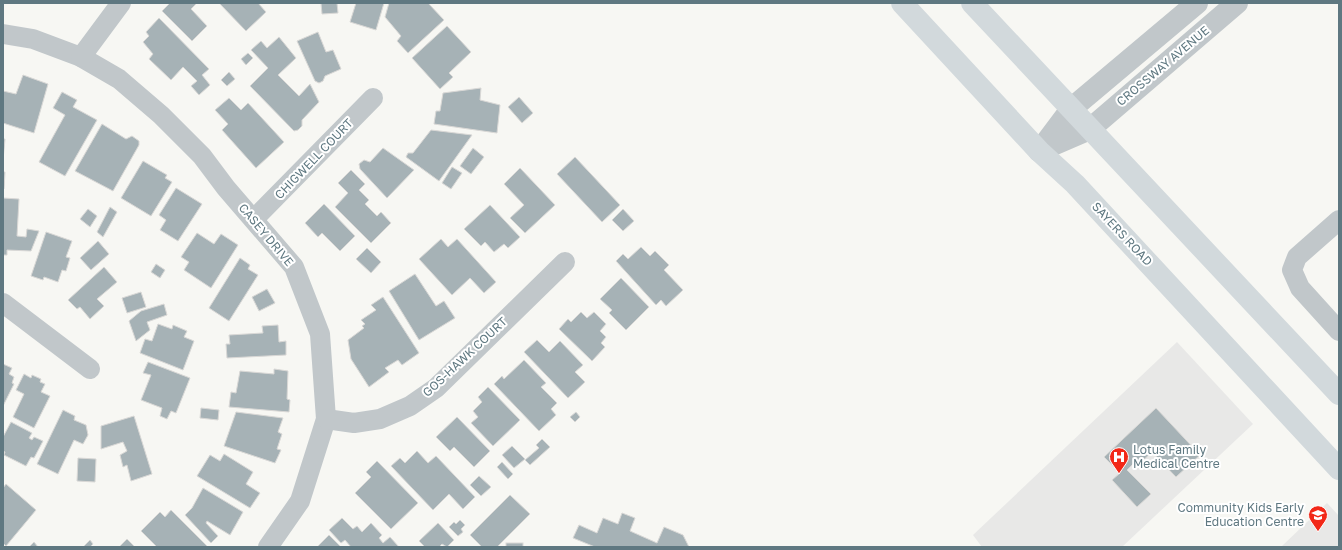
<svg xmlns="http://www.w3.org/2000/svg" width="1342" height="550" viewBox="0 0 1342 550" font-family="'Golos Text',sans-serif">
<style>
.built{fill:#e8e8e7}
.building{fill:#a6b2b6;stroke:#d9d8d6}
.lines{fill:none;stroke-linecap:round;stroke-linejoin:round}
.minor{stroke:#c1c7ca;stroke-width:20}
.tertiary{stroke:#c1c7ca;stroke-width:22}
.secondary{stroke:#d2d9dc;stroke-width:22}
.labels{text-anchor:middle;stroke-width:4;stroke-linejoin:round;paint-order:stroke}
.street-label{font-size:12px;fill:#5f7881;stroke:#fff}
.poi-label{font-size:12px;fill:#5f7881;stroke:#fff;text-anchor:start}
</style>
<rect width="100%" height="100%" fill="#f7f7f3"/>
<!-- built -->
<g class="built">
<path d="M1177 342 1253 424 1122 547H982L973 535Z"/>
<path d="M1327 503 1339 516V547H1281Z"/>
</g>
<!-- building -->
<g class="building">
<path d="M170 3H197L191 9 207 26 192 41 162 11Z"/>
<path d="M219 3H258L266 12 246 31Z"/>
<path d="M321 3H337L338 13 322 14Z"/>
<path d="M356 3H384L376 30 350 22Z"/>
<path d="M389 3H428L444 20 408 53 397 41 401 36 385 17Z"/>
<path d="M159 18 209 69 202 75 210 85 199 95 191 86 197 81 183 67 171 80 149 59 153 54 143 42 149 36 146 32Z"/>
<path d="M447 26 471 52 449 73 453 77 440 89 412 58Z"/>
<path d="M318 32 326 52 333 50 341 69 325 76 323 81 319 83 315 81 297 41Z"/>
<path d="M279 37 296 58 278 75 299 96 310 84 319 102 302 120V126L298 130 294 131 250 86 268 68 251 50 261 41 267 48Z"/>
<path d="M248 53 253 58 246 65 241 59Z"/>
<path d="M229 72 235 79 227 86 221 80Z"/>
<path d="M23 75 48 84 34 133 3 123V91L16 94Z"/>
<path d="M481 88 480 100 500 105 497 133 434 124 436 111H440L443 93Z"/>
<path d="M62 92 77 100 73 107 97 120 65 176 39 162 65 115 53 108Z"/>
<path d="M519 97 533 113 522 123 508 107Z"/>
<path d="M229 98 241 110 248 103 284 142 256 168 222 130 228 124 215 110Z"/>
<path d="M102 124 126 139 132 136 139 141V145L113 191 75 171Z"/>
<path d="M431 130 472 135 439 181 406 157 408 153H413Z"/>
<path d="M3 139H5L3 160Z"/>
<path d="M383 148 414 170 387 198 360 169 359 164 364 160 370 162Z"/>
<path d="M473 148 484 157 471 174 460 166Z"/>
<path d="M575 157 620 205 602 222 557 174Z"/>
<path d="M143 161 167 175 165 178 172 182 151 216 121 198Z"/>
<path d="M452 167 462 173 451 189 442 183Z"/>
<path d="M520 168 555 205 525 233 510 218 524 205 504 184Z"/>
<path d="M351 170 365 184 359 190 369 200 365 204 377 216 381 212 391 223 371 243 335 207 348 193 338 183Z"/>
<path d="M3 172H5L4 189H3Z"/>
<path d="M176 188 202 204 178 241 160 230 166 220 159 215Z"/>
<path d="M3 198 19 199 17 236 26 237 27 229 39 231 31 251 7 250V255H3Z"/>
<path d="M324 204 355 236 340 251 322 233 318 237 305 223Z"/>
<path d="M490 205 520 237 508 248 504 244 494 252 485 242 481 246 464 229Z"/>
<path d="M110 207 117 212 103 237 97 232Z"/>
<path d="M88 209 97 216 90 227 80 219Z"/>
<path d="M623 209 634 221 623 231 612 220Z"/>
<path d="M46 232 72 241 66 257 70 258 66 271 62 270 58 282 44 277 43 280 31 276Z"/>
<path d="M197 233 214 244 221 234 238 245 211 288 184 270 189 262 181 257Z"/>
<path d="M441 239 448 247 457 239 496 282 484 293 470 278 452 295 419 259Z"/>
<path d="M98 241 109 254 91 270 80 258Z"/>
<path d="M641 247 650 256 655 251 669 265 664 270 683 290 666 306 661 300 656 305 616 261 623 254 628 259Z"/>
<path d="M367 248 381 262 371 273 356 259Z"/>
<path d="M240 258 250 265 248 269 258 275 229 321 209 308Z"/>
<path d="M156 264 165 270 160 278 151 272Z"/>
<path d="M104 267 117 282 97 299 104 306 90 319 80 307 77 309 68 300Z"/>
<path d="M415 274 436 306 444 301 455 318 419 340 389 291Z"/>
<path d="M621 278 649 307 626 330 609 313 612 310 600 299Z"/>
<path d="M267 289 275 303 259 311 252 297Z"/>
<path d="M141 292 146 307 127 313 122 298Z"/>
<path d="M383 297 419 353 402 365 398 360 385 368 389 372 369 387 351 359 348 340 364 328 362 326 365 324 361 320 376 310 371 305Z"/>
<path d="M164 304 167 315 147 322 150 330 136 341 129 321 141 311Z"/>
<path d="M581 312 587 318 594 312 606 324 600 331 606 337 601 343 605 347 592 361 559 329 568 319 571 322Z"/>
<path d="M158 324 172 329 173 325 187 331 184 337 194 341 183 370 140 353 145 339 152 341Z"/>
<path d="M278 325 279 342 286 341V355L227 358 226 344H230L229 335 263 333 262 326Z"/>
<path d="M537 340 549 352 560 341 583 365 575 372 585 382 568 398 524 352Z"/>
<path d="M524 360 546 383 541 387 557 403 551 409 556 415 539 431 494 384 502 376 504 379Z"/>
<path d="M148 362 190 378 176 413 171 411 167 419 160 416 162 408 141 400 151 375 143 373Z"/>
<path d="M3 364 12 368 9 374 14 377 12 383 14 384 3 406Z"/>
<path d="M274 369 288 371 287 399 290 400 289 412 229 407 231 392 236 393 240 371 274 374Z"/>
<path d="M24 374 31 378 32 375 41 379 40 382 45 384 41 392 50 396 34 428 13 417 24 394 16 390Z"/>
<path d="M488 387 520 420 493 446 471 423 478 417 473 411 482 402 478 397Z"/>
<path d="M201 408 219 410 218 420 200 418Z"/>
<path d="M1156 408 1200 455 1176 477 1152 452 1137 466 1134 463 1127 470 1151 494 1137 507 1112 480 1120 473 1104 457Z"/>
<path d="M63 410 75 416 74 420 86 425 88 435 83 444 74 440 58 474 37 464Z"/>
<path d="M236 412 283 418 278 432 282 434 277 449 281 450 275 463 224 446Z"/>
<path d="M576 412 580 417 575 422 570 417Z"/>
<path d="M134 416 152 474 131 481 127 465 123 467 120 455 127 451 123 442 101 449V426Z"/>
<path d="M457 417 490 451 474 467 454 447 450 451 436 437Z"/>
<path d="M11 422 32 433 29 438 32 440 34 437 43 441 34 458 31 457 26 466 4 455 5 452 3 451V437Z"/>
<path d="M542 439 550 447 530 465 525 460 539 448 536 445Z"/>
<path d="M512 446 525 459 514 468 502 455Z"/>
<path d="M417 451 428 463 436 456 475 497 463 509 449 494 433 510 391 466 400 458 405 463Z"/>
<path d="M224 454 253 472 246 484 260 493 250 508 197 476 210 455 220 461Z"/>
<path d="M78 458 96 459 95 482 77 481Z"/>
<path d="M377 461 418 503 391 529 355 493 371 477 366 472Z"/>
<path d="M502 462 513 474 508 479 497 467Z"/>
<path d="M479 476 491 487 481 496 470 485Z"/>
<path d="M6 484 36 510 6 546 3 543V488Z"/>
<path d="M203 488 243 512 230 535 207 521 206 523 218 536 211 543 185 515 192 508Z"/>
<path d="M510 495 530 514 497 547H482L470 535Z"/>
<path d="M171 510 208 547H157L141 531 160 512 165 517Z"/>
<path d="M622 513 635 518 630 531 657 543 664 527 683 535 689 547H595L573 538 579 525 597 533 603 518 618 524Z"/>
<path d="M342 518 353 529 357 526 362 532 371 523 382 535 379 538 383 543 390 537 399 547H351L345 540 341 543 329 530Z"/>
<path d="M460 520 465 525 461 529 463 532 458 536 449 527 454 522 456 524Z"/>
<path d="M438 523 454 540 447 547 442 544 439 547H425L419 541Z"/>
<path d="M329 535 341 547H317Z"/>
<path d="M127 539 135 547H119Z"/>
<path d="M90 540 93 544 90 547H83Z"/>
<path d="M34 542 38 547H29Z"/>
<rect x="506" y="543" width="17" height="4"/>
</g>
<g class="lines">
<!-- minor -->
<g class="minor">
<path d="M3 34 33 39 81 57 119 79 161 115 202 156 226 188 294 267 320 334 326 419 300 501 268 547"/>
<path d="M81 57 121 3"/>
<path d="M254 219 373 98"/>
<path d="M1339 220 1297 257 1292 270 1300 288 1339 331"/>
<path d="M3 303 90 369"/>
<path d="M326 419 354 423 380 419 410 406 436 388 565 262"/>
</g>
<!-- tertiary -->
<g class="tertiary">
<path d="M1041 149 1071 109 1197 3"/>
<path d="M1039 151 1090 129 1237 3"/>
</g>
<!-- secondary -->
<g class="secondary">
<path d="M902 3 1039 151 1075 184 1339 469"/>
<path d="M972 3 1339 394"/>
</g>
</g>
<!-- icons -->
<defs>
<g id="hospital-pin" transform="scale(1)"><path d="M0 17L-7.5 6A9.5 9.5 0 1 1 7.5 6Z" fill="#f22818" stroke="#fff"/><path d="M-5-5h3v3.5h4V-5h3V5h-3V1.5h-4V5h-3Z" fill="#fff"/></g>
<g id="school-pin" transform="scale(1)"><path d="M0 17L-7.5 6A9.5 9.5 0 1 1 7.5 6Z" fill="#f22818" stroke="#fff"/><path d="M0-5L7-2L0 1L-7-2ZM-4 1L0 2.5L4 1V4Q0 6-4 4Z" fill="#fff"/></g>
</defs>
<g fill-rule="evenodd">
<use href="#hospital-pin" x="1119" y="457"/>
<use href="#school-pin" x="1318" y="515"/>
</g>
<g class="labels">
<!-- street labels -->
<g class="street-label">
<text transform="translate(1163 66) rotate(-40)" y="4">CROSSWAY AVENUE</text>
<text transform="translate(314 159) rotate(-46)" y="4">CHIGWELL COURT</text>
<text transform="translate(1122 234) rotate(47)" y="4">SAYERS ROAD</text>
<text transform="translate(266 235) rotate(50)" y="4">CASEY DRIVE</text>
<text transform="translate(465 357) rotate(-43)" y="4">GOS-HAWK COURT</text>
</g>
<!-- poi labels -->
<g class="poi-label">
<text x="1133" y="454">Lotus Family<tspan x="1133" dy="14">Medical Centre</tspan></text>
<text x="1304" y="512" text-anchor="end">Community Kids Early<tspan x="1304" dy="14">Education Centre</tspan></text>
</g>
</g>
<!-- border -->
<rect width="1342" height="550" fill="none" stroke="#5f7881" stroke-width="8"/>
</svg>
